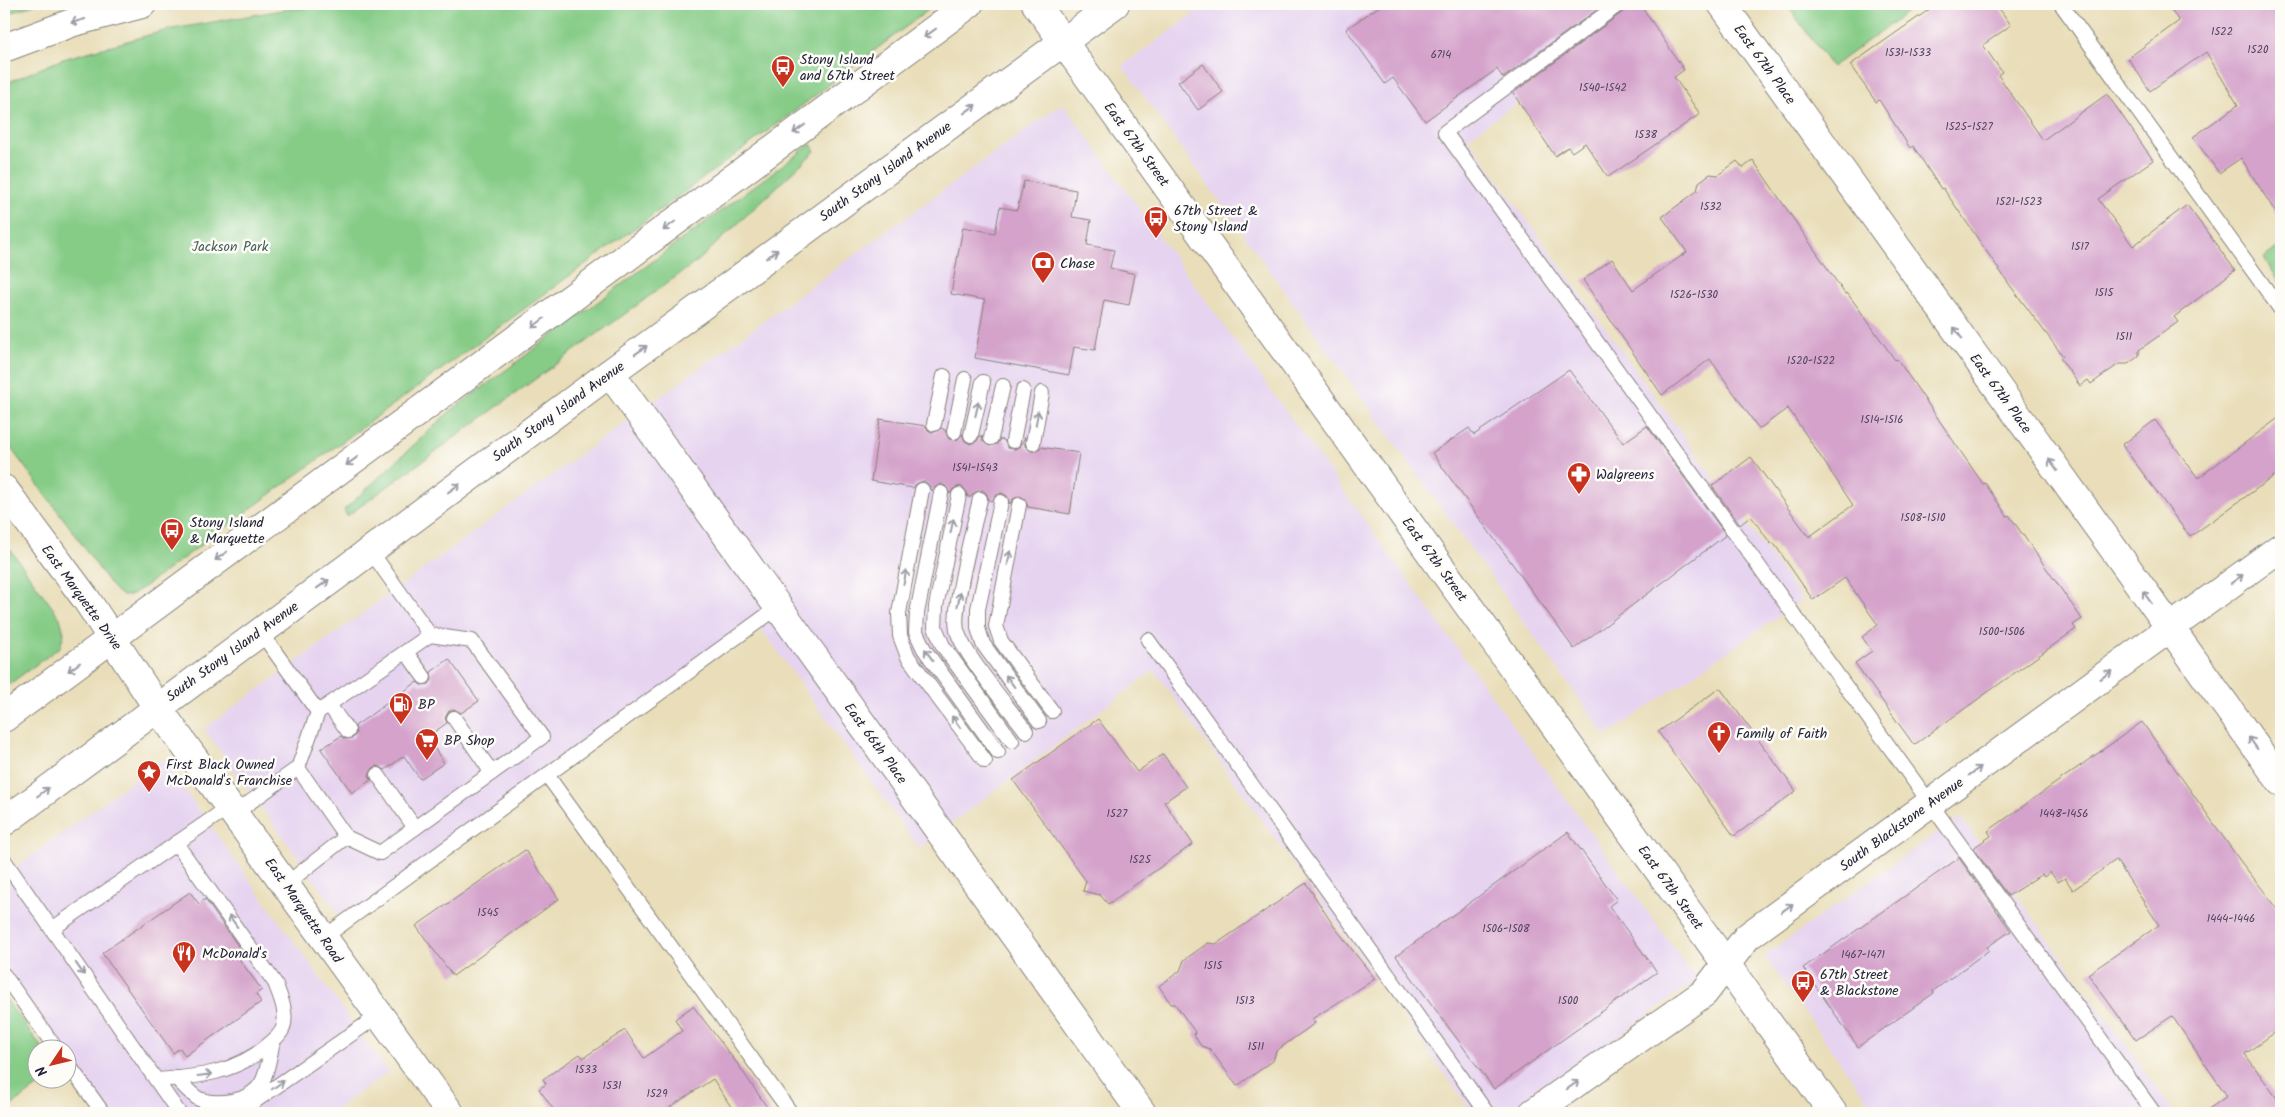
<svg xmlns="http://www.w3.org/2000/svg" width="2285" height="1117" viewBox="0 0 2285 1117" font-family="Kalam,sans-serif">
<style>
.built{fill:#e6d3f0}
.green{fill:#86cc87;stroke:#547761}
.building{fill:#d4a2cb}
.lines{fill:none;stroke-linecap:round;stroke-linejoin:round}
.service-casing{stroke:#86807a;stroke-width:16}
.minor-casing{stroke:#86807a;stroke-width:30}
.tertiary-casing{stroke:#86807a;stroke-width:30}
.secondary-casing{stroke:#86807a;stroke-width:30}
.trunk-casing{stroke:#86807a;stroke-width:30}
.service{stroke:#fff;stroke-width:14}
.minor{stroke:#fff;stroke-width:28}
.tertiary{stroke:#fff;stroke-width:28}
.secondary{stroke:#fff;stroke-width:28}
.trunk{stroke:#fff;stroke-width:28}
.oneway{stroke:#9c9ca7}
.labels{text-anchor:middle;stroke-width:5;stroke-linejoin:round;paint-order:stroke}
.number-label{font-size:11px;fill:#4e425f}
.poi-label{font-size:14px;fill:#22223b;stroke:#fdfcf7;text-anchor:start}
.street-label{font-size:14px;fill:#22223b;stroke:#fdfcf7}
.park-label{font-size:14px;fill:#455e56;stroke:#fdfcf7}
</style>
<rect width="100%" height="100%" fill="#fdfcf7"/>
<filter id="ink" filterUnits="userSpaceOnUse"><feTurbulence type="fractalNoise" baseFrequency=".02" numOctaves="2"/><feDisplacementMap in="SourceGraphic" scale="10" xChannelSelector="R" yChannelSelector="G"/><feConvolveMatrix kernelMatrix="1 2 1 2 8 2 1 2 1" color-interpolation-filters="sRGB"/></filter>
<filter id="wash" filterUnits="userSpaceOnUse"><feTurbulence type="fractalNoise" baseFrequency=".0096" numOctaves="4" result="noise"/><feDisplacementMap in="SourceGraphic" scale="20" xChannelSelector="R" yChannelSelector="G"/><feGaussianBlur stdDeviation="1.12" result="paint"/><feColorMatrix in="noise" values="0 0 0 0 0 0 0 0 0 0 0 0 0 0 0 0 0 1.4 0 .05"/><feComposite in="paint" operator="in"/></filter>
<g filter="url(#wash)">
<rect width="100%" height="100%" fill="#e9deb9"/>
<!-- built -->
<g class="built">
<path d="M1208 4H1653L1468 138 1802 600 1606 736 1122 66Z"/>
<path d="M1063 103 1697 980 1511 1113H1473L1154 670 919 848 757 623 345 922 204 729Z"/>
<path d="M162 759 388 1072 330 1113H103L68 1064V1050L57 1049 4 975V876Z"/>
<path d="M1960 817 2175 1113H1877L1764 956Z"/>
</g>
<!-- green -->
<g class="green">
<path d="M4 4H36L4 15Z"/>
<path d="M368 4H936L784 119 145 586C128 598 123 601 109 583L72 530 4 439V84L63 59 167 30 288 9Z"/>
<path d="M1786 4H1918L1832 67Z"/>
<path d="M811 144 815 151 699 260 347 516 344 510 448 413Z"/>
<path d="M2281 245V284L2264 258Z"/>
<path d="M4 541 60 618 64 633 60 647 4 688Z"/>
<path d="M4 997 43 1049 38 1050V1080H47L4 1111Z"/>
</g>
<g id="blocks">
<!-- building -->
<g class="building">
<path d="M1383 4H1605L1503 78 1497 69 1425 121 1393 78 1385 84 1346 29Z"/>
<path d="M1628 4H1640L1684 70 1674 77 1700 114 1608 177 1585 143 1572 152 1568 147 1555 156 1513 93 1624 11Z"/>
<path d="M1937 4H1996L2011 25 1983 45 2002 72 1998 75 2043 140 2107 94 2153 160 2098 199 2133 246 2187 205 2235 270 2174 317 2178 322 2139 350V356L2128 364H2119L2091 384 2088 380 2080 386 2060 358 2063 356 2009 284 1943 188 1941 189 1913 146 1910 148 1879 100 1876 102 1850 65Z"/>
<path d="M2166 4H2281V221L2241 158 2219 173 2193 137 2238 105 2206 52 2150 91 2128 58 2179 21Z"/>
<path d="M1203 64 1223 92 1198 110 1178 82Z"/>
<path d="M1753 160 1845 294 1847 293 1859 309 1895 360 1897 359 1983 484 1985 483 2007 516 2009 515 2082 619 2073 625 2076 629 1914 745 1855 663 1872 651 1862 637 1878 625 1845 578 1813 600 1773 542 1771 544 1751 516 1740 525 1712 486 1751 457 1809 537 1853 505 1788 408 1759 429 1710 359 1662 395 1583 280 1612 259 1633 290 1687 252 1662 217 1697 191 1699 182 1710 174 1718 175 1737 161 1743 168Z"/>
<path d="M1024 181 1076 190 1072 217 1091 220 1087 245 1114 250 1110 268 1135 274 1129 305 1104 300 1095 350 1074 347 1069 375 975 358 985 300 951 294 963 227 995 233 1000 207 1017 210Z"/>
<path d="M1569 370 1623 443 1647 426 1726 535 1574 649 1432 453 1469 428 1474 435Z"/>
<path d="M2281 416V471L2190 537 2122 445 2155 420 2198 478Z"/>
<path d="M880 419 926 426 928 430 933 433 941 428 945 430 949 439 957 440 962 434 965 441 970 444 977 441 980 436H982L983 441 989 446 997 444 1000 439 1004 440 1008 448 1015 449 1020 446 1025 437V446L1031 451H1036L1041 447 1079 453 1070 514 1028 507 1025 499 1020 496 1013 499 1010 504 1007 496 1002 493 995 496 992 501 989 500 986 493 982 490 974 493 971 497H968L965 489 960 486 953 489 950 494 947 487 942 484 935 487 932 491 928 484 923 481 916 484 913 488 871 481Z"/>
<path d="M449 659 479 701 461 713 454 709 449 711 445 718 447 723 427 737 444 763 420 779 404 756 385 770 378 766 373 768 369 775 371 780 352 793 321 749 341 736 345 739 353 738 356 734 355 726 417 682 421 685 429 684 432 680 431 672Z"/>
<path d="M1720 688 1796 791 1734 836 1658 732Z"/>
<path d="M1098 719 1137 772 1163 754 1186 787 1164 802 1193 844 1108 904 1100 895 1083 891 1086 881 1013 780Z"/>
<path d="M2142 722 2241 862 2281 913V1028L2245 1054 2281 1104V1113H2203L2227 1096 2172 1016 2136 1040 2088 974 2159 925 2116 860 2073 890 2065 878 2058 882 2050 872 2044 877 2042 874 2008 896 1973 848 1991 836 1988 831Z"/>
<path d="M1568 832 1617 900 1609 906 1657 972 1494 1089 1396 956Z"/>
<path d="M525 850 559 899 453 976 416 926Z"/>
<path d="M1959 858 2011 931 1987 947 1989 950 1933 991 1934 993 1858 1047 1803 968Z"/>
<path d="M1306 883 1333 925 1375 979 1312 1019 1315 1023 1276 1051 1273 1061 1237 1086 1210 1049 1201 1046 1194 1035 1195 1032 1175 1004H1171L1159 986 1180 971 1184 960 1208 943 1216 944Z"/>
<path d="M190 892 199 904 205 899 245 956 239 959 262 990 256 994 261 1002 185 1056 180 1048 173 1053 102 953Z"/>
<path d="M693 1006 739 1066 771 1113H735L713 1079 661 1113H556L539 1089 546 1084 543 1079 580 1054 583 1058 625 1030 644 1058 682 1031 675 1019Z"/>
</g>
</g>
</g>
<g filter="url(#ink)">
<use href="#blocks" fill-opacity="0" stroke="#86807a" stroke-width="1"/>
<g class="lines">
<!-- service casing -->
<g class="service-casing">
<g id="service">
<path d="M1619 4 1445 132 2154 1113"/>
<path d="M2061 4 2281 310"/>
<path d="M934 424 944 376"/>
<path d="M954 432 965 379"/>
<path d="M971 435 983 382"/>
<path d="M991 438 1003 386"/>
<path d="M1013 441 1023 390"/>
<path d="M1033 443 1042 393"/>
<path d="M922 490 899 613 900 636 908 657 985 761"/>
<path d="M941 493 917 613 916 632 924 649 998 752"/>
<path d="M959 495 936 606 935 627 943 646 1012 741"/>
<path d="M980 499C974 526 952 608 957 630 963 654 1010 709 1026 731"/>
<path d="M1001 502 978 609V628L983 644 1039 721"/>
<path d="M1019 505 996 626 1001 641 1052 711"/>
<path d="M260 631 318 712 298 768 346 837 380 853 542 737 472 641 430 635 370 550"/>
<path d="M1148 640 1487 1113"/>
<path d="M406 652 424 677"/>
<path d="M329 705 348 731"/>
<path d="M318 712 430 635"/>
<path d="M454 718 492 773"/>
<path d="M378 775 415 828"/>
<path d="M547 775 791 1113"/>
<path d="M235 813 298 768"/>
<path d="M4 860 179 1113"/>
<path d="M286 884 346 837"/>
<path d="M52 929 229 807"/>
<path d="M323 938 778 607"/>
<path d="M4 975 57 1050"/>
<path d="M68 1064 103 1113"/>
<path d="M176 1078C182 1084 191 1095 199 1099 218 1106 251 1102 262 1082 268 1071 270 1054 273 1041"/>
<path d="M157 1080C198 1077 236 1073 268 1045 273 1041 281 1034 283 1028 288 1013 280 996 275 983L176 843"/>
<path d="M238 1113 379 1015"/>
</g>
</g>
<!-- minor casing -->
<g class="minor-casing">
<g id="minor">
<path d="M1722 4 2281 782"/>
<path d="M610 373 1142 1113"/>
<path d="M1533 1113 1704 993 1747 937 2281 547"/>
</g>
</g>
<!-- tertiary casing -->
<g class="tertiary-casing">
<g id="tertiary">
<path d="M1036 4 1833 1113"/>
<path d="M4 489 86 599 157 707 450 1113"/>
</g>
</g>
<!-- secondary casing -->
<g class="secondary-casing">
<path id="secondary" d="M4 718 969 4"/>
</g>
<!-- trunk casing -->
<g class="trunk-casing">
<g id="trunk">
<path d="M4 48 74 22 142 4"/>
<path d="M4 822 610 373 1115 4"/>
</g>
</g>
<!-- service -->
<use href="#service" class="service"/>
<!-- minor -->
<use href="#minor" class="minor"/>
<!-- tertiary -->
<use href="#tertiary" class="tertiary"/>
<!-- secondary -->
<use href="#secondary" class="secondary"/>
<!-- trunk -->
<use href="#trunk" class="trunk"/>
</g>
<!-- one-way arrows -->
<defs><path id="oneway-shaft" d="M-6 0H5M1.5-3L5.5 0L1.5 3" fill="none" stroke-width="1.6" stroke-linecap="round" stroke-linejoin="round" transform="scale(1.25)"/></defs>
<g class="oneway">
<use href="#oneway-shaft" transform="translate(78 21) rotate(164)"/>
<use href="#oneway-shaft" transform="translate(930 33) rotate(144)"/>
<use href="#oneway-shaft" transform="translate(970 109) rotate(-36)"/>
<use href="#oneway-shaft" transform="translate(799 129) rotate(144)"/>
<use href="#oneway-shaft" transform="translate(669 226) rotate(143)"/>
<use href="#oneway-shaft" transform="translate(772 254) rotate(-36)"/>
<use href="#oneway-shaft" transform="translate(538 323) rotate(143)"/>
<use href="#oneway-shaft" transform="translate(1958 333) rotate(-126)"/>
<use href="#oneway-shaft" transform="translate(641 350) rotate(-36)"/>
<use href="#oneway-shaft" transform="translate(977 409) rotate(-77)"/>
<use href="#oneway-shaft" transform="translate(1037 418) rotate(-80)"/>
<use href="#oneway-shaft" transform="translate(352 461) rotate(144)"/>
<use href="#oneway-shaft" transform="translate(2053 465) rotate(-126)"/>
<use href="#oneway-shaft" transform="translate(454 488) rotate(-36)"/>
<use href="#oneway-shaft" transform="translate(952 526) rotate(-78)"/>
<use href="#oneway-shaft" transform="translate(221 556) rotate(144)"/>
<use href="#oneway-shaft" transform="translate(1009 558) rotate(-79)"/>
<use href="#oneway-shaft" transform="translate(905 577) rotate(-79)"/>
<use href="#oneway-shaft" transform="translate(2237 579) rotate(-36)"/>
<use href="#oneway-shaft" transform="translate(323 584) rotate(-36)"/>
<use href="#oneway-shaft" transform="translate(2147 597) rotate(-125)"/>
<use href="#oneway-shaft" transform="translate(959 599) rotate(-78)"/>
<use href="#oneway-shaft" transform="translate(929 655) rotate(-125)"/>
<use href="#oneway-shaft" transform="translate(74 667) rotate(144)"/>
<use href="#oneway-shaft" transform="translate(2106 675) rotate(-36)"/>
<use href="#oneway-shaft" transform="translate(1010 681) rotate(-126)"/>
<use href="#oneway-shaft" transform="translate(956 722) rotate(-126)"/>
<use href="#oneway-shaft" transform="translate(2253 743) rotate(-126)"/>
<use href="#oneway-shaft" transform="translate(1975 771) rotate(-36)"/>
<use href="#oneway-shaft" transform="translate(43 792) rotate(-37)"/>
<use href="#oneway-shaft" transform="translate(1787 908) rotate(-36)"/>
<use href="#oneway-shaft" transform="translate(233 921) rotate(-126)"/>
<use href="#oneway-shaft" transform="translate(80 969) rotate(55)"/>
<use href="#oneway-shaft" transform="translate(205 1075) rotate(-7)"/>
<use href="#oneway-shaft" transform="translate(278 1085) rotate(-35)"/>
<use href="#oneway-shaft" transform="translate(1573 1085) rotate(-35)"/>
</g>
</g>
<!-- icons -->
<defs>
<g id="bus-pin" transform="scale(1.25)"><path d="M0 17L-7.5 6A9.5 9.5 0 1 1 7.5 6Z" fill="#c8321e" stroke="#fdfcf7"/><path d="M-5-6H5V4H4V6H2V4H-2V6H-4V4H-5ZM-3.5-4V0h7V-4ZM-3.5 1.2v1.5H-2V1.2ZM2 1.2v1.5H3.5V1.2Z" fill="#fff"/></g>
<g id="bank-pin" transform="scale(1.25)"><path d="M0 17L-7.5 6A9.5 9.5 0 1 1 7.5 6Z" fill="#c8321e" stroke="#fdfcf7"/><path d="M-6-4H6V4H-6ZM0-2.3a2.3 2.3 0 1 0 0 4.6a2.3 2.3 0 1 0 0-4.6Z" fill="#fff"/></g>
<g id="pharmacy-pin" transform="scale(1.25)"><path d="M0 17L-7.5 6A9.5 9.5 0 1 1 7.5 6Z" fill="#c8321e" stroke="#fdfcf7"/><path d="M-2-6h4v4h4v4h-4v4h-4v-4h-4v-4h4Z" fill="#fff"/></g>
<g id="fuel-pin" transform="scale(1.25)"><path d="M0 17L-7.5 6A9.5 9.5 0 1 1 7.5 6Z" fill="#c8321e" stroke="#fdfcf7"/><path d="M-5.5-6h7V0h2V4h1.3V-2.5L3-4.5l.8-.8L6-3V5H2.5V1h-1V6h-7ZM-4.2-4.7v3.2H.2V-4.7Z" fill="#fff"/></g>
<g id="church-pin" transform="scale(1.25)"><path d="M0 17L-7.5 6A9.5 9.5 0 1 1 7.5 6Z" fill="#c8321e" stroke="#fdfcf7"/><path d="M-1.2-6h2.4v3.5h3.3v2.4h-3.3V6h-2.4V-.1h-3.3v-2.4h3.3Z" fill="#fff"/></g>
<g id="supermarket-pin" transform="scale(1.25)"><path d="M0 17L-7.5 6A9.5 9.5 0 1 1 7.5 6Z" fill="#c8321e" stroke="#fdfcf7"/><path d="M-6-5.5h2.5l.6 2H6L4.5 2H-2.5L-4.4-4H-6ZM-1.5 3.2a1.3 1.3 0 1 0 .1 0ZM3 3.2a1.3 1.3 0 1 0 .1 0Z" fill="#fff"/></g>
<g id="sight-pin" transform="scale(1.25)"><path d="M0 17L-7.5 6A9.5 9.5 0 1 1 7.5 6Z" fill="#c8321e" stroke="#fdfcf7"/><path d="M0-6L1.8-2.2L6-1.7L2.9 1.2L3.7 5.4L0 3.3L-3.7 5.4L-2.9 1.2L-6-1.7L-1.8-2.2Z" fill="#fff"/></g>
<g id="restaurant-pin" transform="scale(1.25)"><path d="M0 17L-7.5 6A9.5 9.5 0 1 1 7.5 6Z" fill="#c8321e" stroke="#fdfcf7"/><path d="M-5-6h1v4h1v-4h1v4h1v-4h1v5L-1.5 .5V6h-2V.5L-5-1ZM5-6V6H3V1.5H1.5Q1.5-4 5-6Z" fill="#fff"/></g>
</defs>
<g fill-rule="evenodd">
<use href="#bus-pin" x="783" y="67"/>
<use href="#bus-pin" x="1156" y="218"/>
<use href="#bank-pin" x="1043" y="263"/>
<use href="#pharmacy-pin" x="1579" y="474"/>
<use href="#bus-pin" x="172" y="530"/>
<use href="#fuel-pin" x="401" y="704"/>
<use href="#church-pin" x="1719" y="733"/>
<use href="#supermarket-pin" x="427" y="740"/>
<use href="#sight-pin" x="149" y="772"/>
<use href="#restaurant-pin" x="184" y="953"/>
<use href="#bus-pin" x="1803" y="982"/>
</g>
<g class="labels">
<!-- number labels -->
<g class="number-label">
<text x="2222" y="35">1522</text>
<text x="2258" y="53">1520</text>
<text x="1908" y="56">1531-1533</text>
<text x="1441" y="58">6714</text>
<text x="1603" y="91">1540-1542</text>
<text x="1969" y="130">1525-1527</text>
<text x="1646" y="138">1538</text>
<text x="2019" y="205">1521-1523</text>
<text x="1711" y="210">1532</text>
<text x="2080" y="250">1517</text>
<text x="2104" y="296">1515</text>
<text x="1694" y="298">1526-1530</text>
<text x="2124" y="340">1511</text>
<text x="1811" y="364">1520-1522</text>
<text x="1882" y="423">1514-1516</text>
<text x="975" y="471">1541-1543</text>
<text x="1923" y="521">1508-1510</text>
<text x="2002" y="635">1500-1506</text>
<text x="1117" y="817">1527</text>
<text x="2064" y="817">1448-1456</text>
<text x="1140" y="863">1525</text>
<text x="488" y="916">1545</text>
<text x="2231" y="922">1444-1446</text>
<text x="1506" y="932">1506-1508</text>
<text x="1863" y="958">1467-1471</text>
<text x="1213" y="969">1515</text>
<text x="1245" y="1004">1513</text>
<text x="1568" y="1004">1500</text>
<text x="1256" y="1050">1511</text>
<text x="586" y="1073">1533</text>
<text x="612" y="1089">1531</text>
<text x="657" y="1097">1529</text>
</g>
<!-- poi labels -->
<g class="poi-label">
<text x="800" y="64">Stony Island<tspan x="800" dy="16">and 67th Street</tspan></text>
<text x="1174" y="215">67th Street &amp;<tspan x="1174" dy="16">Stony Island</tspan></text>
<text x="1060" y="268">Chase</text>
<text x="1596" y="479">Walgreens</text>
<text x="190" y="527">Stony Island<tspan x="190" dy="16">&amp; Marquette</tspan></text>
<text x="418" y="709">BP</text>
<text x="1736" y="738">Family of Faith</text>
<text x="444" y="745">BP Shop</text>
<text x="166" y="769">First Black Owned<tspan x="166" dy="16">McDonald's Franchise</tspan></text>
<text x="202" y="958">McDonald's</text>
<text x="1820" y="979">67th Street<tspan x="1820" dy="16">&amp; Blackstone</tspan></text>
</g>
<!-- street labels -->
<g class="street-label">
<text transform="translate(1765 64) rotate(54)" y="5">East 67th Place</text>
<text transform="translate(1137 144) rotate(54)" y="5">East 67th Street</text>
<text transform="translate(885 171) rotate(-36)" y="5">South Stony Island Avenue</text>
<text transform="translate(2001 393) rotate(54)" y="5">East 67th Place</text>
<text transform="translate(558 411) rotate(-36)" y="5">South Stony Island Avenue</text>
<text transform="translate(1435 559) rotate(54)" y="5">East 67th Street</text>
<text transform="translate(82 597) rotate(54)" y="5">East Marquette Drive</text>
<text transform="translate(232 651) rotate(-36)" y="5">South Stony Island Avenue</text>
<text transform="translate(876 743) rotate(54)" y="5">East 66th Place</text>
<text transform="translate(1901 824) rotate(-36)" y="5">South Blackstone Avenue</text>
<text transform="translate(1671 887) rotate(54)" y="5">East 67th Street</text>
<text transform="translate(304 910) rotate(55)" y="5">East Marquette Road</text>
</g>
<!-- park labels -->
<g class="park-label">
<text x="230" y="251">Jackson Park</text>
</g>
</g>
<!-- margin -->
<rect width="2285" height="1117" fill="none" stroke="#fdfcf7" stroke-width="20"/>
<!-- north arrow -->
<g transform="translate(52 1064) rotate(235)"><circle r="24" fill="#fdfcf7" stroke="#a5a5ac"/>
<path d="M0-4L9 19L0 12L-9 19Z" fill="#c8321e"/>
<text y="-8" font-size="14" font-weight="bold" text-anchor="middle" fill="#22223b">N</text>
</g>
</svg>
